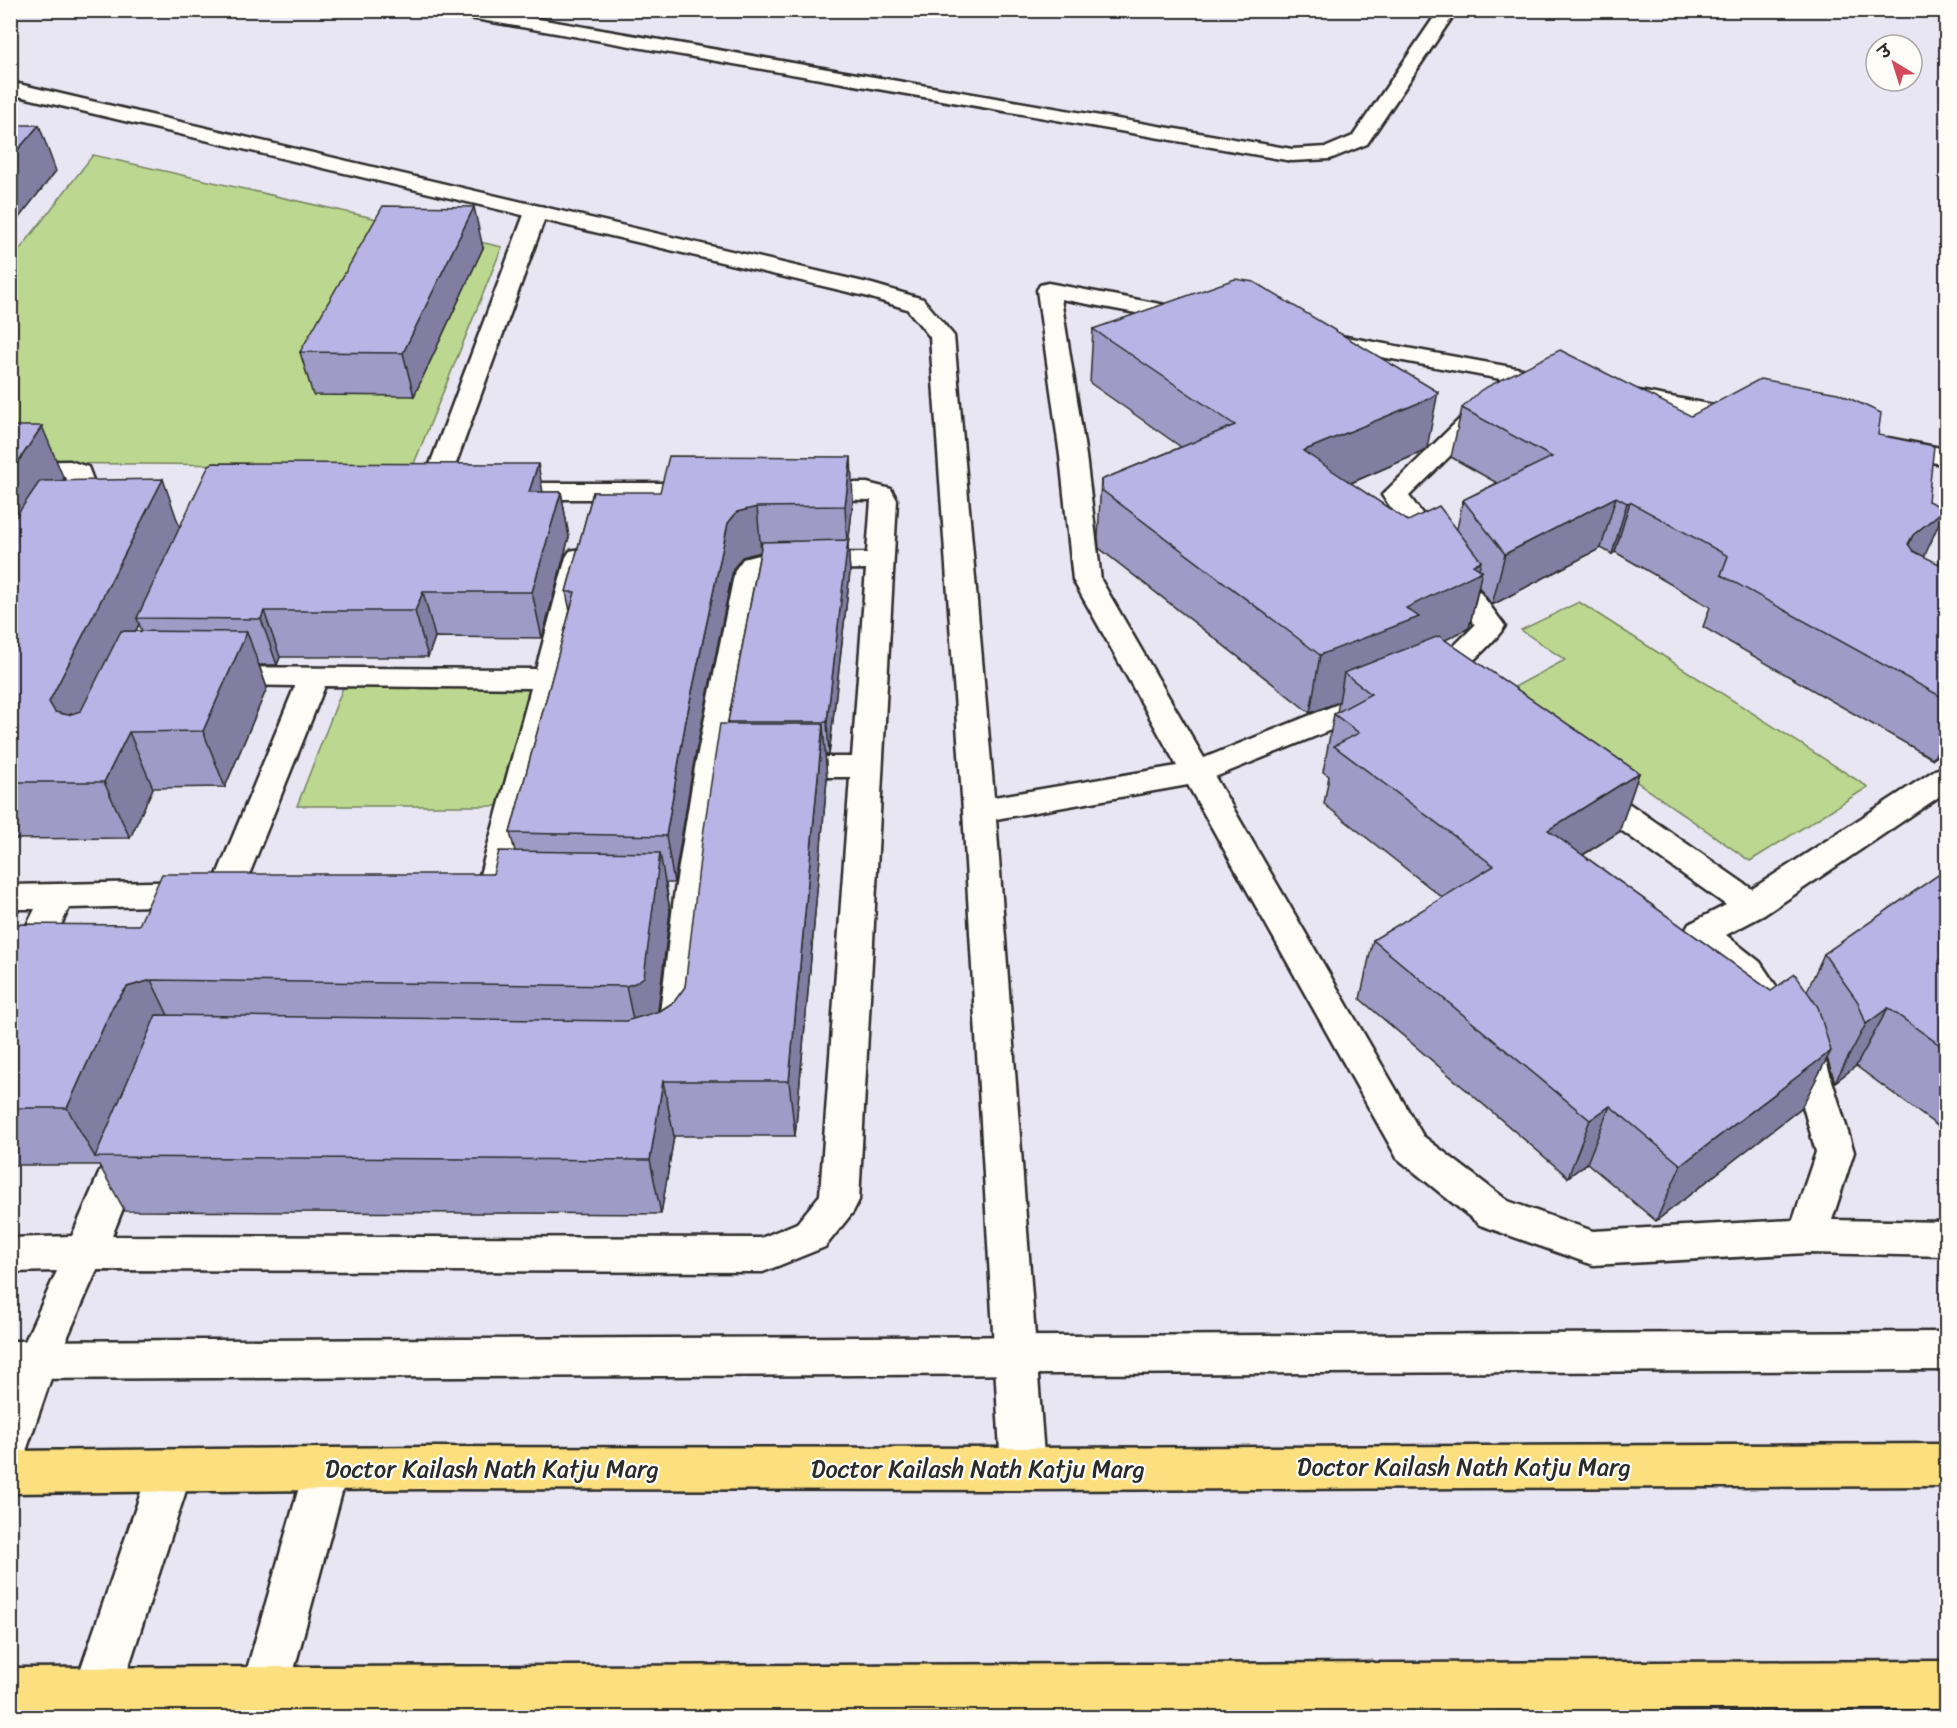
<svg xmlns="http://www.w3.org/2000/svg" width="1957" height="1728" viewBox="0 0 1957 1728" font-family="Sriracha,'Playpen Sans Deva',sans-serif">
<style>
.green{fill:#bcd890;stroke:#74825e;stroke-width:1.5}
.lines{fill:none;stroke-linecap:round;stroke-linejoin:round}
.lane-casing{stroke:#2b2b2b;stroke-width:5}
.street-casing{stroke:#2b2b2b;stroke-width:5}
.secondary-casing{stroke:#2b2b2b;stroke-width:5}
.primary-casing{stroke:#2b2b2b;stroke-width:5}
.lane{fill:#fdfcf7;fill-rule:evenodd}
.street{fill:#fdfcf7;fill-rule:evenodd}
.secondary{fill:#fdfcf7;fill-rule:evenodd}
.primary{fill:#fce080;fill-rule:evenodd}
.wall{fill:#9e9bc6;stroke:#2b2b2b;stroke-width:1.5;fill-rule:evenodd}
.shaded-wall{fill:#817ea1;stroke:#2b2b2b;stroke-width:1.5}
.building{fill:#b8b4e6;stroke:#2b2b2b;stroke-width:1.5}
.labels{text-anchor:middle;stroke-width:4.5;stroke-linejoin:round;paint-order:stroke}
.near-street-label{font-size:24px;fill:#2b2b2b;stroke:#fdfcf7}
</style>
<rect width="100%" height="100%" fill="#e8e6f2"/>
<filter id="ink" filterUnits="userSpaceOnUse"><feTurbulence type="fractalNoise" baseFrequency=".0167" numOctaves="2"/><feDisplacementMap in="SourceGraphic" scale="12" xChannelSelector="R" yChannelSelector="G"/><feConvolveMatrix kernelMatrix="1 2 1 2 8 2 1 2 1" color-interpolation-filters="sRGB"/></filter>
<g filter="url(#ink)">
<!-- green -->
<g class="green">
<path d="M93 155 502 247 413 466 11 463 10 262Z"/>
<path d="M1579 602 1868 787 1750 861 1507 691 1565 660 1521 630Z"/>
<path d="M344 685H537L504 806H297Z"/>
</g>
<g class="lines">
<!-- lane casing -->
<g class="lane-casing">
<g id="lane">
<path d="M444 10H486L1292 149 1327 147 1353 136 1439 10H1457L1367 144 1330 159 1292 161 452 15Z"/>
<path d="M536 206 544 207 547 212 446 491 442 497 433 499 424 497 420 491 525 212 528 207Z"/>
<path d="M1946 1332V1370L10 1379V1341Z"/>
</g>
</g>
<!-- street casing -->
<g class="street-casing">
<g id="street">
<path d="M10 82 872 284 923 299 954 336 994 797 1177 766 1073 580 1060 456 1037 290 1040 285 1048 283 1203 312 1207 317 1203 322 1195 324 1061 299 1086 456 1101 580 1204 758 1363 694 1374 691 1385 694 1389 701 1385 708 1215 777 1423 1136 1508 1201 1593 1231 1793 1220 1816 1152 1791 1064 1736 980 1689 942 1684 933 1689 924 1726 905 1576 798 1571 790 1576 782 1587 779 1598 782 1752 889 1935 770 1946 766V792L1764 915 1726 935 1760 962 1826 1061 1854 1152 1832 1220 1946 1222V1256L1807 1253 1593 1265 1480 1225 1397 1158 1188 785 996 819 1045 1469 1039 1484 1023 1490 1007 1484 1001 1469 963 811 930 337 907 309 865 296 10 94Z"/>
<path d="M1319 332 1555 375 1564 377 1567 382 1564 387 1555 389 1311 344 1307 339 1311 334Z"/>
<path d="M1623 388 1746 411 1755 414 1759 419 1755 424 1746 427 1614 400 1611 395 1614 390Z"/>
<path d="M1488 398 1497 400 1500 405 1497 410 1409 496 1505 626C1495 642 1455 680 1437 686 1430 689 1425 687 1419 686L1414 679 1419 672 1452 648 1475 625 1382 495 1479 400Z"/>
<path d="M1888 438 1946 449V465L1879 451 1875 446 1879 441Z"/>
<path d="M70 461 88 467 93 480 24 594 20 600 10 602V571L67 480 66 477 10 478V462Z"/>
<path d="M497 483H706L715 485 719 491 715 497 706 499H497L488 497 484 491 488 485Z"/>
<path d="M809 483H867L891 489 897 500 859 1200 853 1212 825 1247 763 1272 97 1270 57 1361 25 1454 10 1460V1374L57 1271 10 1272V1238L72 1236 116 1134 129 1129 142 1134 148 1145 112 1236 761 1238 797 1223 820 1195 850 777H782L771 774 766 767 771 760 782 757H852L866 569 763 571 727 767 708 897 693 1038 688 1048 675 1052 662 1048 657 1038 674 897 695 767 735 570 743 559 762 554 867 553 871 500 809 499 800 497 796 491 800 485Z"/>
<path d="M580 549 590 551 594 557 509 893 504 902 492 905 480 902 475 893 531 688 325 686 238 902 226 905 214 902 212 898 210 902 198 905 69 908 23 1006 10 1010V959L35 909H10V885L198 881 210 884 212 887 295 686 219 685 209 683 204 676 209 669 219 667 536 669 566 557 570 551Z"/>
<path d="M1371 1662 1388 1669 1395 1686 1400 1718H1352L1347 1686 1354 1669Z"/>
</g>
</g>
<!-- secondary casing -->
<g class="secondary-casing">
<g id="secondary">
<path d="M326 1449 342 1455 348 1470 281 1718H233L304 1470 310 1455Z"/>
<path d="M170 1451 186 1457 192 1472 112 1718H64L148 1472 154 1457Z"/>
</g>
</g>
<!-- primary casing -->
<g class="primary-casing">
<g id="primary">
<path d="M1946 1444V1486L1023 1490 426 1489 10 1493V1451L426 1447 1023 1448Z"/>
<path d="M1946 1661V1709L10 1716V1668Z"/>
</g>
</g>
<!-- lane -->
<use href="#lane" class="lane"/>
<!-- street -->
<use href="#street" class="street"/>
<!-- secondary -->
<use href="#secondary" class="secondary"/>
<!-- primary -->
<use href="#primary" class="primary"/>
</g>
<!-- wall -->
<g class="wall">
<path d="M483 248 414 396 313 395 300 352Z"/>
<path d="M1093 329 1427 448 1422 452 1351 483 1408 521 1457 529 1463 500 1497 483 1451 457 1462 408 1691 416 1878 435 1928 501 1924 557 1938 564 1947 544V749L1933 759 1703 627 1710 607 1615 552 1612 554 1601 548 1492 605 1479 587 1469 628 1445 640 1639 773 1619 832 1583 855 1771 991H1807L1824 954 1947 869V1133L1856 1066 1835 1082 1827 1058 1801 1108 1656 1221 1587 1163 1568 1177 1360 999 1373 940 1443 898 1324 804 1329 776 1323 772 1334 714 1337 712 1339 702 1310 713 1099 548 1098 537 1101 480 1181 447 1090 383Z"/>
<path d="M10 426 64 479V480L180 527 543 492H561L569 537 542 638 435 637 428 657H280L277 665H259L267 688 225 787 153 788 130 838 10 839ZM139 624 142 631H136Z"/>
<path d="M593 492 853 501 848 546 850 572 829 755H825L827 779 795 1136H674L661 1214 125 1211 99 1165H10V935L139 925 493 874 515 851 510 833 570 611 566 592ZM760 552 728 722 685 987 674 1002 658 1012 670 911 666 883H674L693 767 733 569 742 557Z"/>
</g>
<!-- shaded-wall -->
<g class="shaded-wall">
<path d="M39 125 56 171 10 229V159Z"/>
<path d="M474 207 483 248 414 396 403 353Z"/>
<path d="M1438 392 1427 448 1422 452 1295 507 1303 451Z"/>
<path d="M42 426 64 479 10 566V474Z"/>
<path d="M851 457 853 501 848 546 850 572 829 755 827 722 847 545 845 506Z"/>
<path d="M538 464 546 509 529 492Z"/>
<path d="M163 479 182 534 137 618 139 624 75 758 49 702Z"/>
<path d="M561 492 569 537 542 638 532 592Z"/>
<path d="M1616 497 1601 548 1492 605 1505 554Z"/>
<path d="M1630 502 1615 552 1612 554 1627 503Z"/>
<path d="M757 507 761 552 742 557 733 569 693 767 674 883 666 836 686 720 728 523 737 512Z"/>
<path d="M1945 509 1923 560 1891 586 1913 535Z"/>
<path d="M1481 561 1478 573 1482 571 1469 628 1410 658 1344 673 1339 702 1310 713 1320 655 1406 608 1473 565Z"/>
<path d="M423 592 435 637 428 657 415 611Z"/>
<path d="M264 611 280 657 277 665 261 619Z"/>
<path d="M247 632 267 688 225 787 203 731Z"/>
<path d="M823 724 827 779 795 1136 789 1081Z"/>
<path d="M129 732 153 788 130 838 104 782Z"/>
<path d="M1947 732V749L1933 759Z"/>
<path d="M1639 773 1619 832 1530 888 1548 830Z"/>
<path d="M660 853 670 911 655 1035 638 1044 626 986Z"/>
<path d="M151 980 179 1038 95 1157 67 1108 113 1006 127 987Z"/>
<path d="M1888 1008 1856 1066 1835 1082 1866 1024Z"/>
<path d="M1831 1051 1801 1108 1656 1221 1681 1165Z"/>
<path d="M663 1081 674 1136 661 1214 650 1160Z"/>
<path d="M1610 1106 1587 1163 1568 1177 1590 1120Z"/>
</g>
<!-- building -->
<g class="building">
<path d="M10 125H39L10 159Z"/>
<path d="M383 206 474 207 403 353 300 352Z"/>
<path d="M1235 279 1254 282 1438 392 1433 397 1303 451 1408 521 1439 506 1481 561 1473 565 1482 571 1406 608 1419 617 1320 655 1103 491 1101 480 1235 425 1093 329Z"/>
<path d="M1560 350 1691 416 1760 379 1838 393 1881 413 1878 435 1934 446 1928 501 1945 509 1913 535 1908 544 1913 551 1947 568V700L1721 575 1728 556 1630 502 1627 503 1616 497 1505 554 1463 500 1552 457 1462 408 1481 390Z"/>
<path d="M10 426H42L10 474Z"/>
<path d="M669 456 851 457 845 506 757 507 737 512 728 523 686 720 666 836 510 833 575 592H566L593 492H660Z"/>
<path d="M213 463 538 464 529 492H561L532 592H423L415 611H264L261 619 137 618 209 465Z"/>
<path d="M163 479 49 702 55 712 68 715 81 711 121 631 247 632 203 731 129 732 104 782H10V525L40 481Z"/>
<path d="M848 540 827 722H728L762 542Z"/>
<path d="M1439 636 1639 773 1548 830 1771 991 1795 974 1818 1007 1831 1051 1681 1165 1610 1106 1590 1120 1373 940 1494 866 1334 746 1359 733 1334 714 1371 694 1344 673Z"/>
<path d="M720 724H823L789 1081H663L650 1160 95 1157 156 1015 626 1021 660 1011 674 1002 685 987 702 842Z"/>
<path d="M499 851 660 853 644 977 635 983 626 986 151 980 127 987 113 1006 67 1108H10V935L17 924 139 925 162 874H493Z"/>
<path d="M1947 869V1050L1888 1008 1866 1024 1858 1002 1824 954Z"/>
</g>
</g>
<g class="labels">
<!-- near-street labels -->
<g class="near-street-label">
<text x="1464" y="1475">Doctor Kailash Nath Katju Marg</text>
<text x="492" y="1477">Doctor Kailash Nath Katju Marg</text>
<text x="978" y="1477">Doctor Kailash Nath Katju Marg</text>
</g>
</g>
<!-- margin -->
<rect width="1957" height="1728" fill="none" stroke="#fdfcf7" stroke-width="36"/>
<rect x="18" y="18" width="1921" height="1692" fill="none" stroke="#2b2b2b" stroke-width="2" filter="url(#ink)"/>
<!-- north arrow -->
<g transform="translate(1894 63) rotate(322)"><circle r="28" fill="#fdfcf7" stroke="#a9a8a5" stroke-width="1.5"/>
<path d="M0-4.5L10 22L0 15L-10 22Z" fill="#d1495b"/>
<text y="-9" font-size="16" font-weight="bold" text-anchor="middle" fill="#2b2b2b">उ</text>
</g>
</svg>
